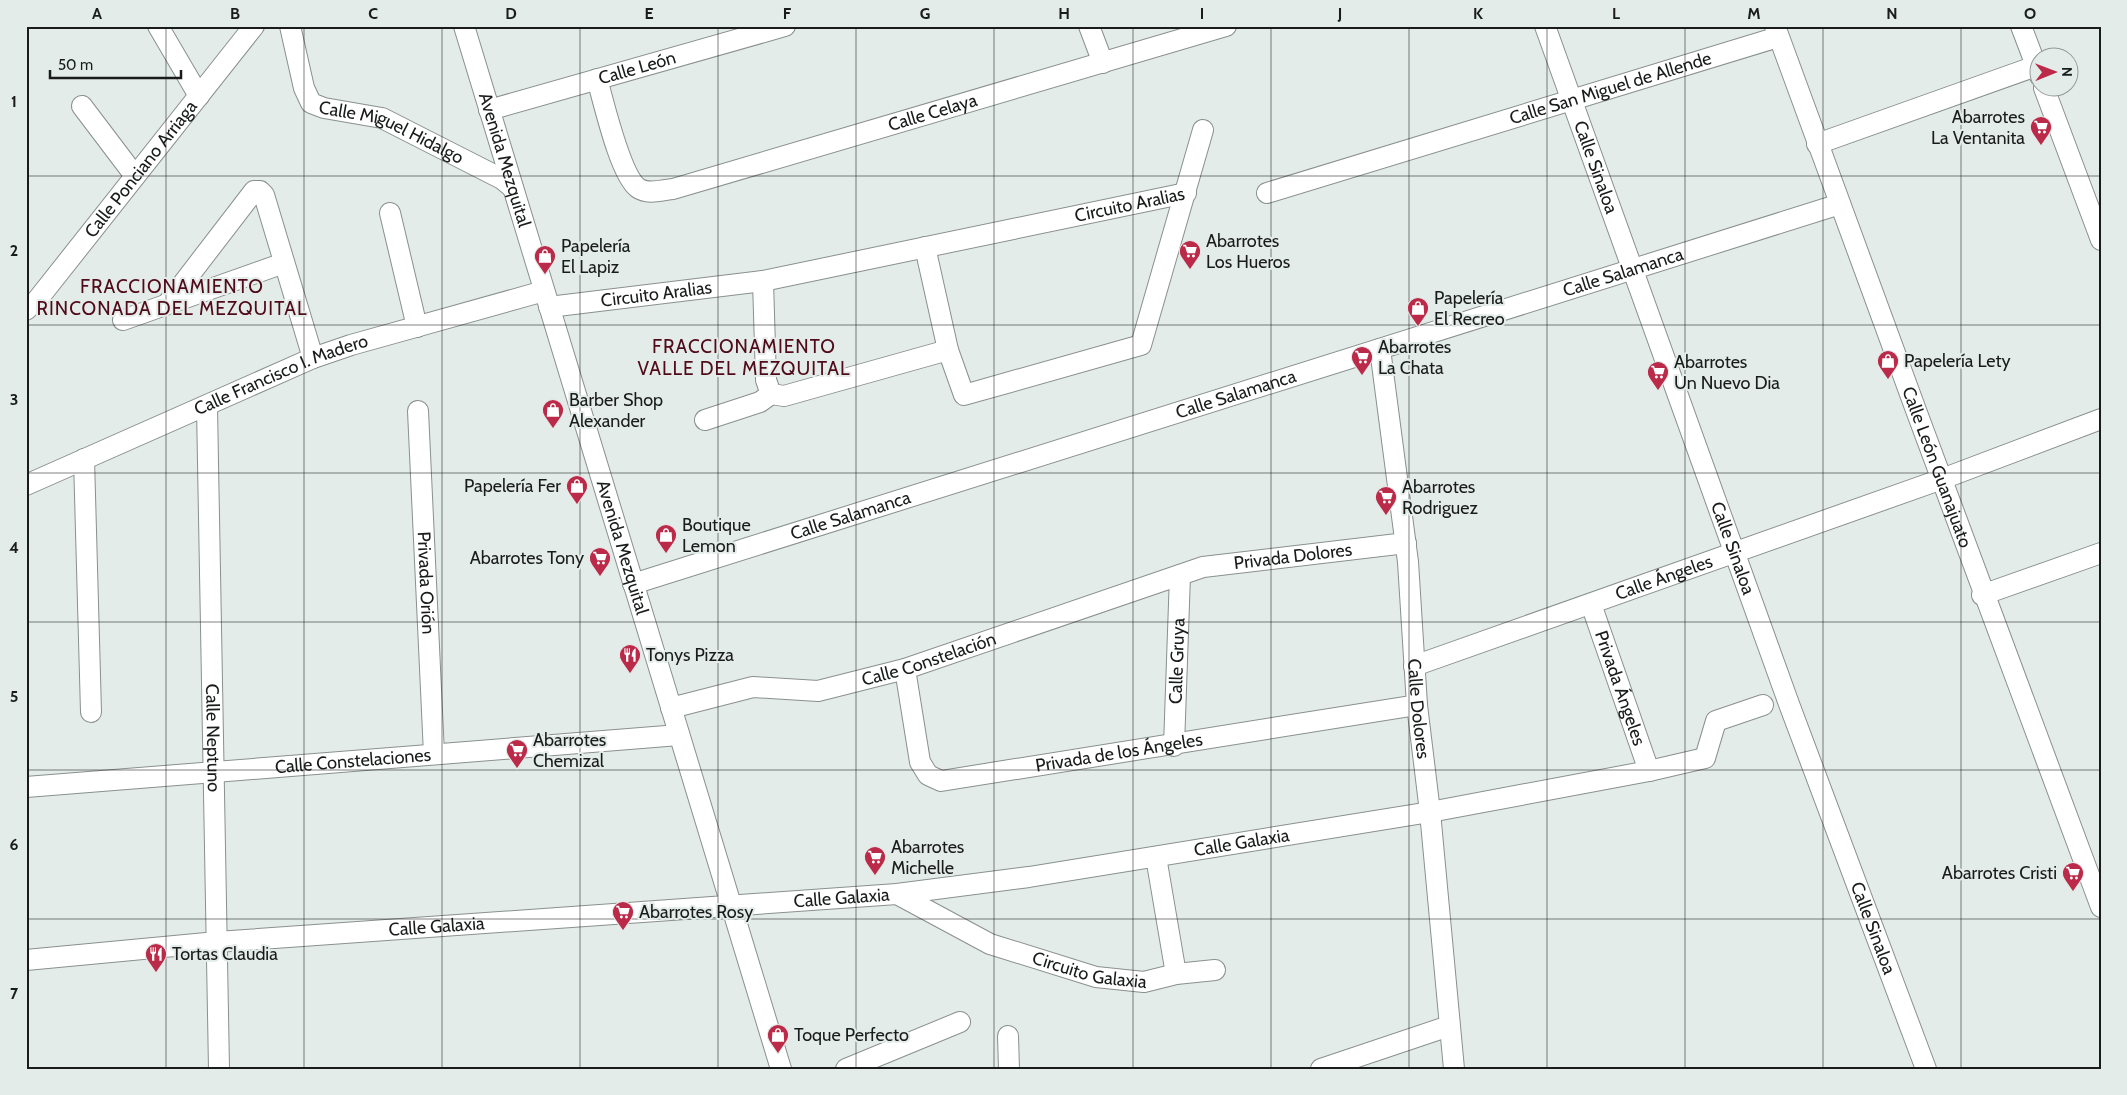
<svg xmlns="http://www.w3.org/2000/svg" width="2127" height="1095" viewBox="0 0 2127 1095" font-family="Cabin,sans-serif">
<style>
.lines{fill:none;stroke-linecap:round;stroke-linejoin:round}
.minor-casing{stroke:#89908e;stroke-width:22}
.minor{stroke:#fff;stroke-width:20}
.grid{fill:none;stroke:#191c1b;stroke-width:1;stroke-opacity:0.55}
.labels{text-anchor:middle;stroke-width:4;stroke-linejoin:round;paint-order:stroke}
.street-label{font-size:18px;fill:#191c1b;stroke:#e4ece9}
.poi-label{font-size:18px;fill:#191c1b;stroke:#e4ece9;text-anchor:start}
.neighbourhood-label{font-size:19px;letter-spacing:1px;fill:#500a19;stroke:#e4ece9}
.neatline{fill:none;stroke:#191c1b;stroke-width:2}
.grid-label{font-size:16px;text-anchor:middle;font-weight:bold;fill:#191c1b}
</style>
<rect width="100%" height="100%" fill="#e4ece9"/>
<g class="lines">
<!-- minor casing -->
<g class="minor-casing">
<g id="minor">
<path d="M158 26 199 96"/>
<path id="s1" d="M290 26 304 88 311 103 324 108 382 118 502 179 513 188"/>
<path id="s2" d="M464 26 781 1069"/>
<path d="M1089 26 1103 63"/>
<path id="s3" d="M1545 26 1789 704 1926 1069"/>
<path id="s4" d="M1775 26C1883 320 1990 614 2101 907"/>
<path d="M2021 26 2040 76"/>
<path id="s5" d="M597 79C604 103 620 175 638 188 648 195 662 190 673 189L1226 26"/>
<path d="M2044 88 2101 240"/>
<path d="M82 106 135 176"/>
<path id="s6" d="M489 110 785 26"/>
<path d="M1817 144 2036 66"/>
<path id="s7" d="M1267 193 1778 37"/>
<path d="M390 213 417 327"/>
<path d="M925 247 948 350 964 395 1141 345 1203 130"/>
<path d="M763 281 766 380 771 394"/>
<path d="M168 303 254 191H260L264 195 313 358"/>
<path id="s8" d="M549 307 763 281 1186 193"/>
<path id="s9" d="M26 310 38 299 254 26"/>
<path d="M123 320 284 263"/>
<path id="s10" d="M1380 349 1408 562 1417 705 1430 812 1454 1069"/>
<path d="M771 394 784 396 948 350"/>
<path id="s11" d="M207 407 219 1069"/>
<path id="s12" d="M418 411 434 754"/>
<path d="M705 420 760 402 771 394"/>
<path d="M84 459 91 712"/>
<path id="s13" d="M26 485 313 358 351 345 544 291"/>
<path id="s14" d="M633 584 1840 204"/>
<path d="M1982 595 2101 553"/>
<path id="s15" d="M1591 604 1649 771"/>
<path id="s16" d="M1414 666 1942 479 2101 419"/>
<path id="s17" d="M905 669 920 762 928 775 941 781 1417 705"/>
<path id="s18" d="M671 708 753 687 818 691 905 669 1203 567 1406 543"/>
<path id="s19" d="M1174 746 1180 575"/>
<path id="s20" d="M26 787 679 735"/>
<path d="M1156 857 1176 974"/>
<path id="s21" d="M897 894 990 944 1096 977 1144 982 1176 974 1215 970"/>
<path id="s22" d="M26 960 217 942 897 894 1029 877 1430 812 1649 771 1705 758 1716 721 1763 705"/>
<path d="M1008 1036 1009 1069"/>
<path d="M846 1069 960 1022"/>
<path d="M1321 1069 1449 1026"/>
</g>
</g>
<!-- minor -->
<use href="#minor" class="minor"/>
</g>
<!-- grid -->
<path class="grid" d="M166 26V1069M304 26V1069M442 26V1069M580 26V1069M718 26V1069M856 26V1069M994 26V1069M1133 26V1069M1271 26V1069M1409 26V1069M1547 26V1069M1685 26V1069M1823 26V1069M1961 26V1069M26 176H2101M26 325H2101M26 473H2101M26 622H2101M26 770H2101M26 919H2101"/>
<!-- icons -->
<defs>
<g id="supermarket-pin" transform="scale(1.125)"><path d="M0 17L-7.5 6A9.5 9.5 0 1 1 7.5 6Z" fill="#bb2a48" stroke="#e4ece9"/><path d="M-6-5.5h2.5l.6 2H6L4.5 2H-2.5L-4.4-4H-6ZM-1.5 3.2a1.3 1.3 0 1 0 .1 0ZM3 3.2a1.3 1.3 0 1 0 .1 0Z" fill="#fff"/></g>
<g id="shop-pin" transform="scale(1.125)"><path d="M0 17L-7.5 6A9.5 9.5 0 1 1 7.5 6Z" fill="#bb2a48" stroke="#e4ece9"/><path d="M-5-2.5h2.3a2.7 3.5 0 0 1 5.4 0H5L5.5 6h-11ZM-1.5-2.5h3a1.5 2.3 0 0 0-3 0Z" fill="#fff"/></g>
<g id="restaurant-pin" transform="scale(1.125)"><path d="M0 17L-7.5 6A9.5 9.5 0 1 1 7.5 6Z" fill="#bb2a48" stroke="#e4ece9"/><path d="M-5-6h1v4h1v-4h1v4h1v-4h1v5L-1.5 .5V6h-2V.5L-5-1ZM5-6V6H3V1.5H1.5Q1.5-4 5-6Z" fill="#fff"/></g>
</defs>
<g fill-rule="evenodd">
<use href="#supermarket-pin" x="2041" y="127"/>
<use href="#supermarket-pin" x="1190" y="251"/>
<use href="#shop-pin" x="545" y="256"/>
<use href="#shop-pin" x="1418" y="308"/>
<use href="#supermarket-pin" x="1362" y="357"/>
<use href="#shop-pin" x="1888" y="361"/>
<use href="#supermarket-pin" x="1658" y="372"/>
<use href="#shop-pin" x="553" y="410"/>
<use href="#shop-pin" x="577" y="486"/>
<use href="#supermarket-pin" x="1386" y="497"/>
<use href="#shop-pin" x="666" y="535"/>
<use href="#supermarket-pin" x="600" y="558"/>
<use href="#restaurant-pin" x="630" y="655"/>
<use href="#supermarket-pin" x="517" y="750"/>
<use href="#supermarket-pin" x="875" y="857"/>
<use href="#supermarket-pin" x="2073" y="873"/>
<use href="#supermarket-pin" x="623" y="912"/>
<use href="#restaurant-pin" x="156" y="954"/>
<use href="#shop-pin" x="778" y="1035"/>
</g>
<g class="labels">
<!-- street labels -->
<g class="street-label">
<text dy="6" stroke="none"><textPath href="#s6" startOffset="154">Calle León</textPath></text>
<text dy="6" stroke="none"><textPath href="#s7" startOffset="359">Calle San Miguel de Allende</textPath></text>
<text dy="6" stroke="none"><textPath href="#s5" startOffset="424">Calle Celaya</textPath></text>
<text dy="6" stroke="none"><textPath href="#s1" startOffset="166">Calle Miguel Hidalgo</textPath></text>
<text dy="6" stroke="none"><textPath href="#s2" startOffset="140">Avenida Mezquital</textPath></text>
<text dy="6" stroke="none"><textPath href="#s3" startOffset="150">Calle Sinaloa</textPath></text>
<text dy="6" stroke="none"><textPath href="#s9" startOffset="182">Calle Ponciano Arriaga</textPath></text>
<text dy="6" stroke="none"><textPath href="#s8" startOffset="590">Circuito Aralias</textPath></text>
<text dy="6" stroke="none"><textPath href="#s14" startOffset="1038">Calle Salamanca</textPath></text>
<text dy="6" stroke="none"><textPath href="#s8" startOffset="108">Circuito Aralias</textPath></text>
<text dy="6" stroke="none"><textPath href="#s13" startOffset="278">Calle Francisco I. Madero</textPath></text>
<text dy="6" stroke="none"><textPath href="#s14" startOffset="632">Calle Salamanca</textPath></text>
<text dy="6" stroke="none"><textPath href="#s4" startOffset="470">Calle León Guanajuato</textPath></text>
<text dy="6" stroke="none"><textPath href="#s14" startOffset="228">Calle Salamanca</textPath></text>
<text dy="6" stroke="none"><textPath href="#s2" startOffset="545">Avenida Mezquital</textPath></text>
<text dy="6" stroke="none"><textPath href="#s3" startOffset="555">Calle Sinaloa</textPath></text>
<text dy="6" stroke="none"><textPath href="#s18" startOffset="645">Privada Dolores</textPath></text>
<text dy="6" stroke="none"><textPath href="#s16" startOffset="265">Calle Ángeles</textPath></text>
<text dy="6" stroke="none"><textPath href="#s12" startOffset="172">Privada Orión</textPath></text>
<text dy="6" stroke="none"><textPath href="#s18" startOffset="265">Calle Constelación</textPath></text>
<text dy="6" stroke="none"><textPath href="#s19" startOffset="85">Calle Gruya</textPath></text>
<text dy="6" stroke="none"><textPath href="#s15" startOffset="89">Privada Ángeles</textPath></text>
<text dy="6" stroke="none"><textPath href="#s10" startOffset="362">Calle Dolores</textPath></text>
<text dy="6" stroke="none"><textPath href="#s11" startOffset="331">Calle Neptuno</textPath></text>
<text dy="6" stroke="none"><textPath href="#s17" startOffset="304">Privada de los Ángeles</textPath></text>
<text dy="6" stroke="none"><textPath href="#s20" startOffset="328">Calle Constelaciones</textPath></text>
<text dy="6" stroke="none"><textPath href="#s22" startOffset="1222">Calle Galaxia</textPath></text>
<text dy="6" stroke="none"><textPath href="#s22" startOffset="818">Calle Galaxia</textPath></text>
<text dy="6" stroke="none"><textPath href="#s22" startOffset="412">Calle Galaxia</textPath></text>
<text dy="6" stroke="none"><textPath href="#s3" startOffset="960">Calle Sinaloa</textPath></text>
<text dy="6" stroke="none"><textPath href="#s21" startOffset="209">Circuito Galaxia</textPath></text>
</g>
<!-- poi labels -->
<g class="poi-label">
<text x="2025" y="123" text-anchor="end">Abarrotes<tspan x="2025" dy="21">La Ventanita</tspan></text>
<text x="1206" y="247">Abarrotes<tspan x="1206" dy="21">Los Hueros</tspan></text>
<text x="561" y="252">Papelería<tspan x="561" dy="21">El Lapiz</tspan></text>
<text x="1434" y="304">Papelería<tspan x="1434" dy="21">El Recreo</tspan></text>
<text x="1378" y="353">Abarrotes<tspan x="1378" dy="21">La Chata</tspan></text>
<text x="1904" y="367">Papelería Lety</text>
<text x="1674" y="368">Abarrotes<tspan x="1674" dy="21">Un Nuevo Dia</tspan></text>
<text x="569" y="406">Barber Shop<tspan x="569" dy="21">Alexander</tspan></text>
<text x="561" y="492" text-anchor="end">Papelería Fer</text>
<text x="1402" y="493">Abarrotes<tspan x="1402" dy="21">Rodriguez</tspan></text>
<text x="682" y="531">Boutique<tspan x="682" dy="21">Lemon</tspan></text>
<text x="584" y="564" text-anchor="end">Abarrotes Tony</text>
<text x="646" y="661">Tonys Pizza</text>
<text x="533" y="746">Abarrotes<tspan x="533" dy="21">Chemizal</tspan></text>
<text x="891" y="853">Abarrotes<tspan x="891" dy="21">Michelle</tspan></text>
<text x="2057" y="879" text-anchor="end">Abarrotes Cristi</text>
<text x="639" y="918">Abarrotes Rosy</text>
<text x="172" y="960">Tortas Claudia</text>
<text x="794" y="1041">Toque Perfecto</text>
</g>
<!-- neighbourhood labels -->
<g class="neighbourhood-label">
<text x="172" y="293">FRACCIONAMIENTO<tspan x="172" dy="22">RINCONADA DEL MEZQUITAL</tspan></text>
<text x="744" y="353">FRACCIONAMIENTO<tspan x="744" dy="22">VALLE DEL MEZQUITAL</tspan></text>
</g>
</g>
<!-- border -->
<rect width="2127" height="1095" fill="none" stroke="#e4ece9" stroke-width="55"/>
<!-- north arrow -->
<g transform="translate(2054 72) rotate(89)"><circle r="24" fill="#e4ece9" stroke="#939997"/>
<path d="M0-4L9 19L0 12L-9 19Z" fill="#bb2a48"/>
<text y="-8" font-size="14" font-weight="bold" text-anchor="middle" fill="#191c1b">N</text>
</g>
<!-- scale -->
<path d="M50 70v8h131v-8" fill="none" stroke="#191c1b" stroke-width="2.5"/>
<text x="58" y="70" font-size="15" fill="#191c1b" stroke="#e4ece9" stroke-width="4" paint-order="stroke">50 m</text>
<rect x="28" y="28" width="2072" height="1040" class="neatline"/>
<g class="grid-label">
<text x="97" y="19">A</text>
<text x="235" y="19">B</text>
<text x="373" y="19">C</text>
<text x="511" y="19">D</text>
<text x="649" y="19">E</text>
<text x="787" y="19">F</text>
<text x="925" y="19">G</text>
<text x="1064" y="19">H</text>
<text x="1202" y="19">I</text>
<text x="1340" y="19">J</text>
<text x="1478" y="19">K</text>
<text x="1616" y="19">L</text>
<text x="1754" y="19">M</text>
<text x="1892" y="19">N</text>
<text x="2030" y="19">O</text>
<text x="14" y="107">1</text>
<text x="14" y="256">2</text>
<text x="14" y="405">3</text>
<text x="14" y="553">4</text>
<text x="14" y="702">5</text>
<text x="14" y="850">6</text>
<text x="14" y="999">7</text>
</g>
</svg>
